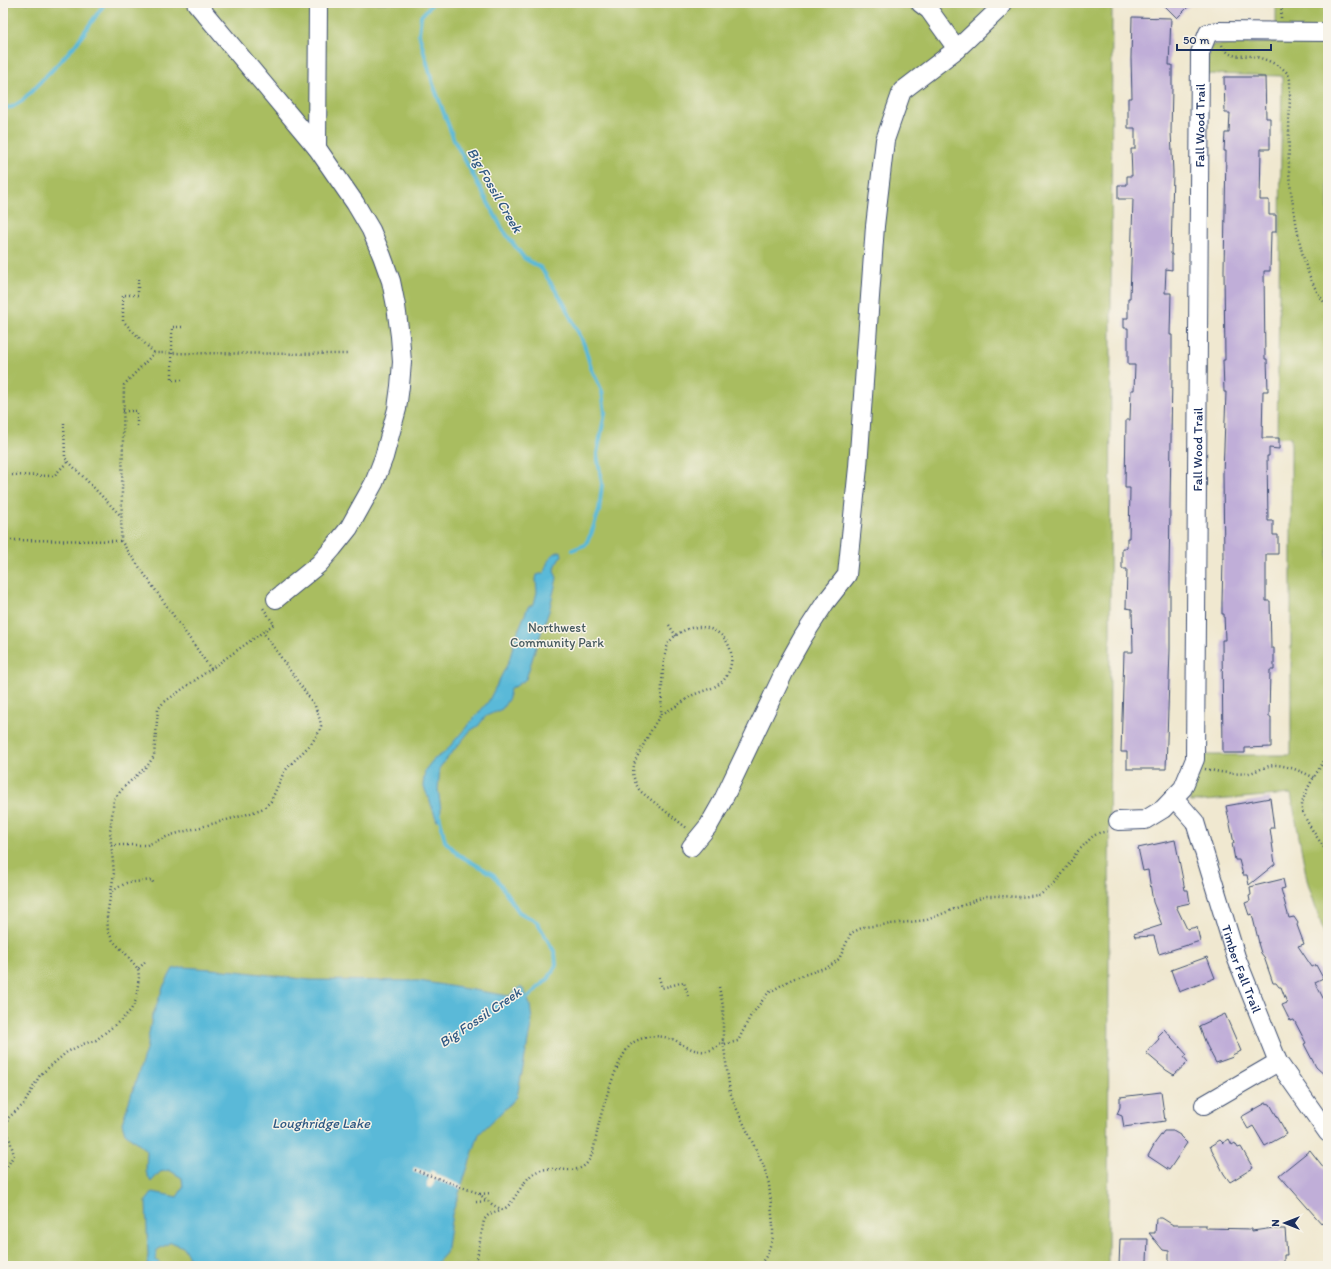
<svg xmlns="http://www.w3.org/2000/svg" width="1331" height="1269" viewBox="0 0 1331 1269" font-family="Itim,sans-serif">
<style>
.green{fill:#a9bd61;stroke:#627660}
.water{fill:#5ab9d8;stroke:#3a749b}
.pier{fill:#f0e8d0}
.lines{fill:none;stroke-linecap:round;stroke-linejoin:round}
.stream{stroke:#5ab9d8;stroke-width:4}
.building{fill:#c0aed8}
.minor-casing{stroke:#3b4b6f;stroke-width:20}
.path{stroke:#3b4b6f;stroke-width:2.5;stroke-dasharray:1 3;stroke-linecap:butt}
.minor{stroke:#fff;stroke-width:18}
.labels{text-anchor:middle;stroke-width:3;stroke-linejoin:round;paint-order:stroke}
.street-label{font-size:13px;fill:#1b2f5e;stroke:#f7f3e8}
.park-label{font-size:13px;fill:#465a5f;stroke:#f7f3e8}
.water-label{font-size:14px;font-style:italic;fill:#2e5883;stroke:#f7f3e8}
</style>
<rect width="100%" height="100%" fill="#f7f3e8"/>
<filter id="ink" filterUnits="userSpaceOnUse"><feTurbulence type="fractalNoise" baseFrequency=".025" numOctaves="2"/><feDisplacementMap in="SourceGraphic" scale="8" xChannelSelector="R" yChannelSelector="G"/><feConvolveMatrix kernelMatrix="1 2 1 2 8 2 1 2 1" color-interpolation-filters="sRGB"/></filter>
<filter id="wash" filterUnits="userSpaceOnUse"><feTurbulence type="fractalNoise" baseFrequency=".012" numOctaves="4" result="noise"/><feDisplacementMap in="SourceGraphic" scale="16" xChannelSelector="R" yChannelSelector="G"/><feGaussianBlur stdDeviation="0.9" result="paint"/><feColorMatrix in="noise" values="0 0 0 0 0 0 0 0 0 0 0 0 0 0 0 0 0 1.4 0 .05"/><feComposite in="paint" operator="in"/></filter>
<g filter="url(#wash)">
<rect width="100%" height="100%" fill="#f0e8d0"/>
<!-- green -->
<g class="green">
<path d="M3 3H1112L1108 1266H3Z"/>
<path d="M1276 3H1328V946L1307 880 1291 794 1191 802 1189 795 1200 772 1204 755H1291V437L1277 438 1282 76 1207 74 1208 59 1212 45 1276 42Z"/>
</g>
<!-- water -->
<g class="water">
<path d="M561 551 562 556 559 558 554 571 557 578 549 611 536 647 526 679 516 686 510 688 509 698 502 709 486 716 478 726 470 731 440 767 438 789 441 810 437 821 429 799 423 785 425 770 433 760 444 753 488 702 509 661 516 636 528 607 534 604 537 592 536 579 537 575 544 573C547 563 549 554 561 551Z"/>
<path d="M184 967 236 971 310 980 419 981 509 996 521 986 525 992 530 1005 532 1021 517 1097 479 1134 452 1214 446 1253 435 1265V1266H192L190 1259 183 1247 171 1242 157 1250 156 1260 163 1266H147L148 1255 146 1201 153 1192 177 1197 183 1188 182 1178 169 1170 160 1172 151 1182 146 1172 147 1151 125 1133 122 1123 146 1050 152 1017 164 985 173 969Z"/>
</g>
<!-- pier -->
<path class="pier" d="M414 1167 430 1173 431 1170 436 1173 435 1174 462 1185V1187L461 1189 435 1180 432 1188 427 1187V1181H428L429 1177 413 1172Z"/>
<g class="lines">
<!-- stream -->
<g class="stream">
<path d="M433 3 421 16 419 34 433 84 454 140 503 230 524 258 541 268 563 302 584 344 591 368 602 391 605 413 597 454 602 484 599 511 591 534 585 545 572 550"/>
<path d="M3 108 12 107 22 101 54 68 76 44 105 3"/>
<path d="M438 810 445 841 459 855 494 875 519 912 537 922 555 953 556 965 549 978 524 1001"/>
</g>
</g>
<g id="blocks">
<!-- building -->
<g class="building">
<path d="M1162 3H1192L1177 18Z"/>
<path d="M1132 17 1171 18 1169 65H1172V88L1171 132 1173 172 1171 254H1172V270L1166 269 1165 293H1171L1170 335H1172V374L1169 573H1170V650L1166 769H1127V752H1121L1124 652H1133L1132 609 1126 608 1127 569H1122V548H1127V538H1129L1130 488H1125L1126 420H1130L1131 390H1134L1135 365H1128V328H1124V318H1128V298H1130L1133 199H1118V185H1127V176H1132L1131 149H1135V128H1128V98H1132L1131 58Z"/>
<path d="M1224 77H1265L1266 118H1270V149H1261L1260 200H1269V215H1276V232H1271L1270 271H1264L1265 359H1267L1268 391H1263L1262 438H1279V449L1269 448V456H1267L1268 521H1273V535H1278V554H1266V601H1270L1271 648H1274V670H1270L1269 717H1271V747L1245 748V753H1223L1222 640H1225L1224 614H1222V602L1223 559H1224L1223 474 1226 392H1224L1223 360H1225L1224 270 1226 151H1224L1225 133H1229L1230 113H1225Z"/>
<path d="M1270 798 1274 828H1270L1275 864 1249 885 1247 875H1243L1239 860H1235L1232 843H1234L1226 806Z"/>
<path d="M1175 840 1185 890H1188L1190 903 1176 906 1187 929 1197 927 1200 941 1159 954 1154 936 1135 937 1134 934 1162 925 1153 902 1148 870 1143 871 1138 848Z"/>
<path d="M1283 879 1285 888 1281 889 1289 918 1294 917 1298 923 1297 925 1304 944 1298 946 1312 967 1316 965 1323 978 1315 982 1328 1008V1078L1316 1067 1304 1044 1306 1043 1294 1020 1290 1021 1282 1005 1287 1003 1281 987H1279L1276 983H1273L1264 957 1261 953 1258 943H1259L1252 914 1249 915 1245 903 1250 901 1249 896 1251 895 1250 887Z"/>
<path d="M1207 957 1215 978 1179 992 1171 970Z"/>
<path d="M1225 1014 1241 1051 1232 1055 1233 1057 1216 1063 1207 1046 1199 1026Z"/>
<path d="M1164 1029 1187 1055 1184 1057 1188 1062 1174 1075 1166 1070 1146 1053 1159 1039 1157 1036Z"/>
<path d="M1161 1092 1165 1121 1124 1127 1122 1116 1117 1114 1120 1107V1097Z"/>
<path d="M1266 1103 1270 1104 1287 1134 1265 1146 1253 1126 1248 1129 1241 1117Z"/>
<path d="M1164 1131H1173L1180 1135V1136L1187 1143 1169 1170 1148 1156 1155 1143Z"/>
<path d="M1229 1139 1232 1145 1235 1143 1238 1148 1241 1147 1253 1168 1230 1182 1224 1174 1210 1146 1220 1140 1223 1143Z"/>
<path d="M1310 1150 1328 1173V1219L1322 1224 1279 1175Z"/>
<path d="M1156 1218H1162L1173 1225H1206V1228L1252 1229V1231L1274 1228V1229H1285L1287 1255H1284V1263L1279 1264V1266H1169V1251L1163 1250 1149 1233H1155Z"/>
<path d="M1120 1239H1148L1147 1261 1142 1262V1264H1131V1266H1119Z"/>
</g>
</g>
</g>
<g filter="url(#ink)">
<use href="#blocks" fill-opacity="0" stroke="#3b4b6f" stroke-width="1"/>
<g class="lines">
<!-- minor casing -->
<g class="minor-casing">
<g id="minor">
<path d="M196 3 317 148"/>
<path d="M920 3 929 10 957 49"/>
<path d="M276 599 319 564 333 548 349 528 374 483 384 457 397 409 400 386 402 362 400 336 396 306 391 281 382 256 371 230 355 203 317 148 318 3"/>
<path id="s1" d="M1174 798 1195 822 1236 957 1278 1062 1328 1133"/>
<path id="s2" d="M1118 821 1145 820 1163 809 1183 788 1195 759 1200 53 1208 33 1218 31 1328 32"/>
<path d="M691 847 709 825 722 802 790 660 803 637 825 603 847 575 858 467 875 226 885 140 902 91 957 49 999 9 1002 3"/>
<path d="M1204 1105 1278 1062"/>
</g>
</g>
<!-- path -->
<g class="path">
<path d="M1281 18 1282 3"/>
<path d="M1222 45C1230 59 1238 55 1251 56 1261 57 1281 65 1287 73 1289 75 1290 79 1290 81 1290 111 1288 141 1289 170 1290 190 1294 209 1297 228 1302 256 1309 285 1328 307"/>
<path d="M138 279V295H123V321L154 353"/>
<path d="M182 380H172V327H183"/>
<path d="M123 411H137V426"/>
<path d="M64 423 65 458 121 516"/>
<path d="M12 475 54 476 68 461"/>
<path d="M3 540 121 541"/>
<path d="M669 625 676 636"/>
<path d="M211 669 121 541 124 385 154 353 349 354"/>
<path d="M661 715C662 698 661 656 669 643 671 639 675 636 678 634 706 614 743 640 728 673 722 688 706 689 693 695 688 698 683 702 678 705 673 708 667 711 662 714 656 719 641 750 636 759 631 771 633 780 640 791L688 829"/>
<path d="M1328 755C1320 768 1300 795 1302 810 1304 819 1322 845 1328 853"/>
<path d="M1205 769C1220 772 1234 775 1249 773 1259 771 1266 765 1276 765 1290 766 1302 772 1315 778"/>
<path d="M111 845H147L171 835 245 815 264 808 271 801 284 772 290 765 311 744 319 732 321 726 320 720 315 706 263 632"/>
<path d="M112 891 126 883 152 880 154 885"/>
<path d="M145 962 138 969 126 954 113 941 108 931 107 916 114 873 110 832 114 799 125 786 148 765 154 756 158 709 163 703 274 624 263 608"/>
<path d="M659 977 662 988 684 982 688 996"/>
<path d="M719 987 723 1006V1040L730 1092 735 1105 764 1167 769 1184 773 1225V1237L767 1255 759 1266"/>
<path d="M725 1044 738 1041 750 1017 768 993 792 979 830 966 839 959 851 933 864 927 927 920 986 896H999L1019 897 1040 895 1056 883 1077 852 1093 836 1099 833 1109 831"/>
<path d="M415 1170 478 1193 493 1205 503 1210"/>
<path d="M3 1173 14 1155 6 1126 8 1118 24 1104 40 1075 67 1052 83 1044 96 1040 121 1020 131 1010 136 1000 139 977 138 969"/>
<path d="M480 1194 492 1193"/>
<path d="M476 1202 488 1201"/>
<path d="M478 1266 477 1257 484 1220C492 1209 498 1213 507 1207 518 1196 525 1174 541 1170 557 1166 580 1177 589 1160 596 1148 596 1132 600 1119 605 1100 619 1052 634 1042 646 1035 660 1035 672 1039 676 1040 679 1043 683 1045 698 1053 712 1055 723 1040"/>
</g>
<!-- minor -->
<use href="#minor" class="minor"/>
</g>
</g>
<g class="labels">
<!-- street labels -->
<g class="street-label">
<text dy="5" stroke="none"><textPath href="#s2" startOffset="742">Fall Wood Trail</textPath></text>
<text dy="5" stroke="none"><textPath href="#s2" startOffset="418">Fall Wood Trail</textPath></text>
<text dy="5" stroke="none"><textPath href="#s1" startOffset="186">Timber Fall Trail</textPath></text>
</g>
<!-- park labels -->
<g class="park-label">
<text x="557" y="632">Northwest<tspan x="557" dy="15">Community Park</tspan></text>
</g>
<!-- water labels -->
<g class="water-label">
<text transform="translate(495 190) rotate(60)" y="5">Big Fossil Creek</text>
<text transform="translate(480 1017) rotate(-34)" y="5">Big Fossil Creek</text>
<text x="321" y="1128">Loughridge Lake</text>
</g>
</g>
<!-- margin -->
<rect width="1331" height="1269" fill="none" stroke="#f7f3e8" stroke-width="16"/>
<!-- north arrow -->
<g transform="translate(1285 1223) rotate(270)" stroke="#f7f3e8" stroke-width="3" paint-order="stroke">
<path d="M0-3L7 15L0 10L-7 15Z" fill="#1b2f5e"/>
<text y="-6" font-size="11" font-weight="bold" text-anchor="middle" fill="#1b2f5e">N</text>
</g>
<!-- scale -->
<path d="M1177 44v6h94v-6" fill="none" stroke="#1b2f5e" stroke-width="2"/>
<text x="1183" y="44" font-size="12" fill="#1b2f5e" stroke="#f7f3e8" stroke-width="3" paint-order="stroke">50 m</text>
</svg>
